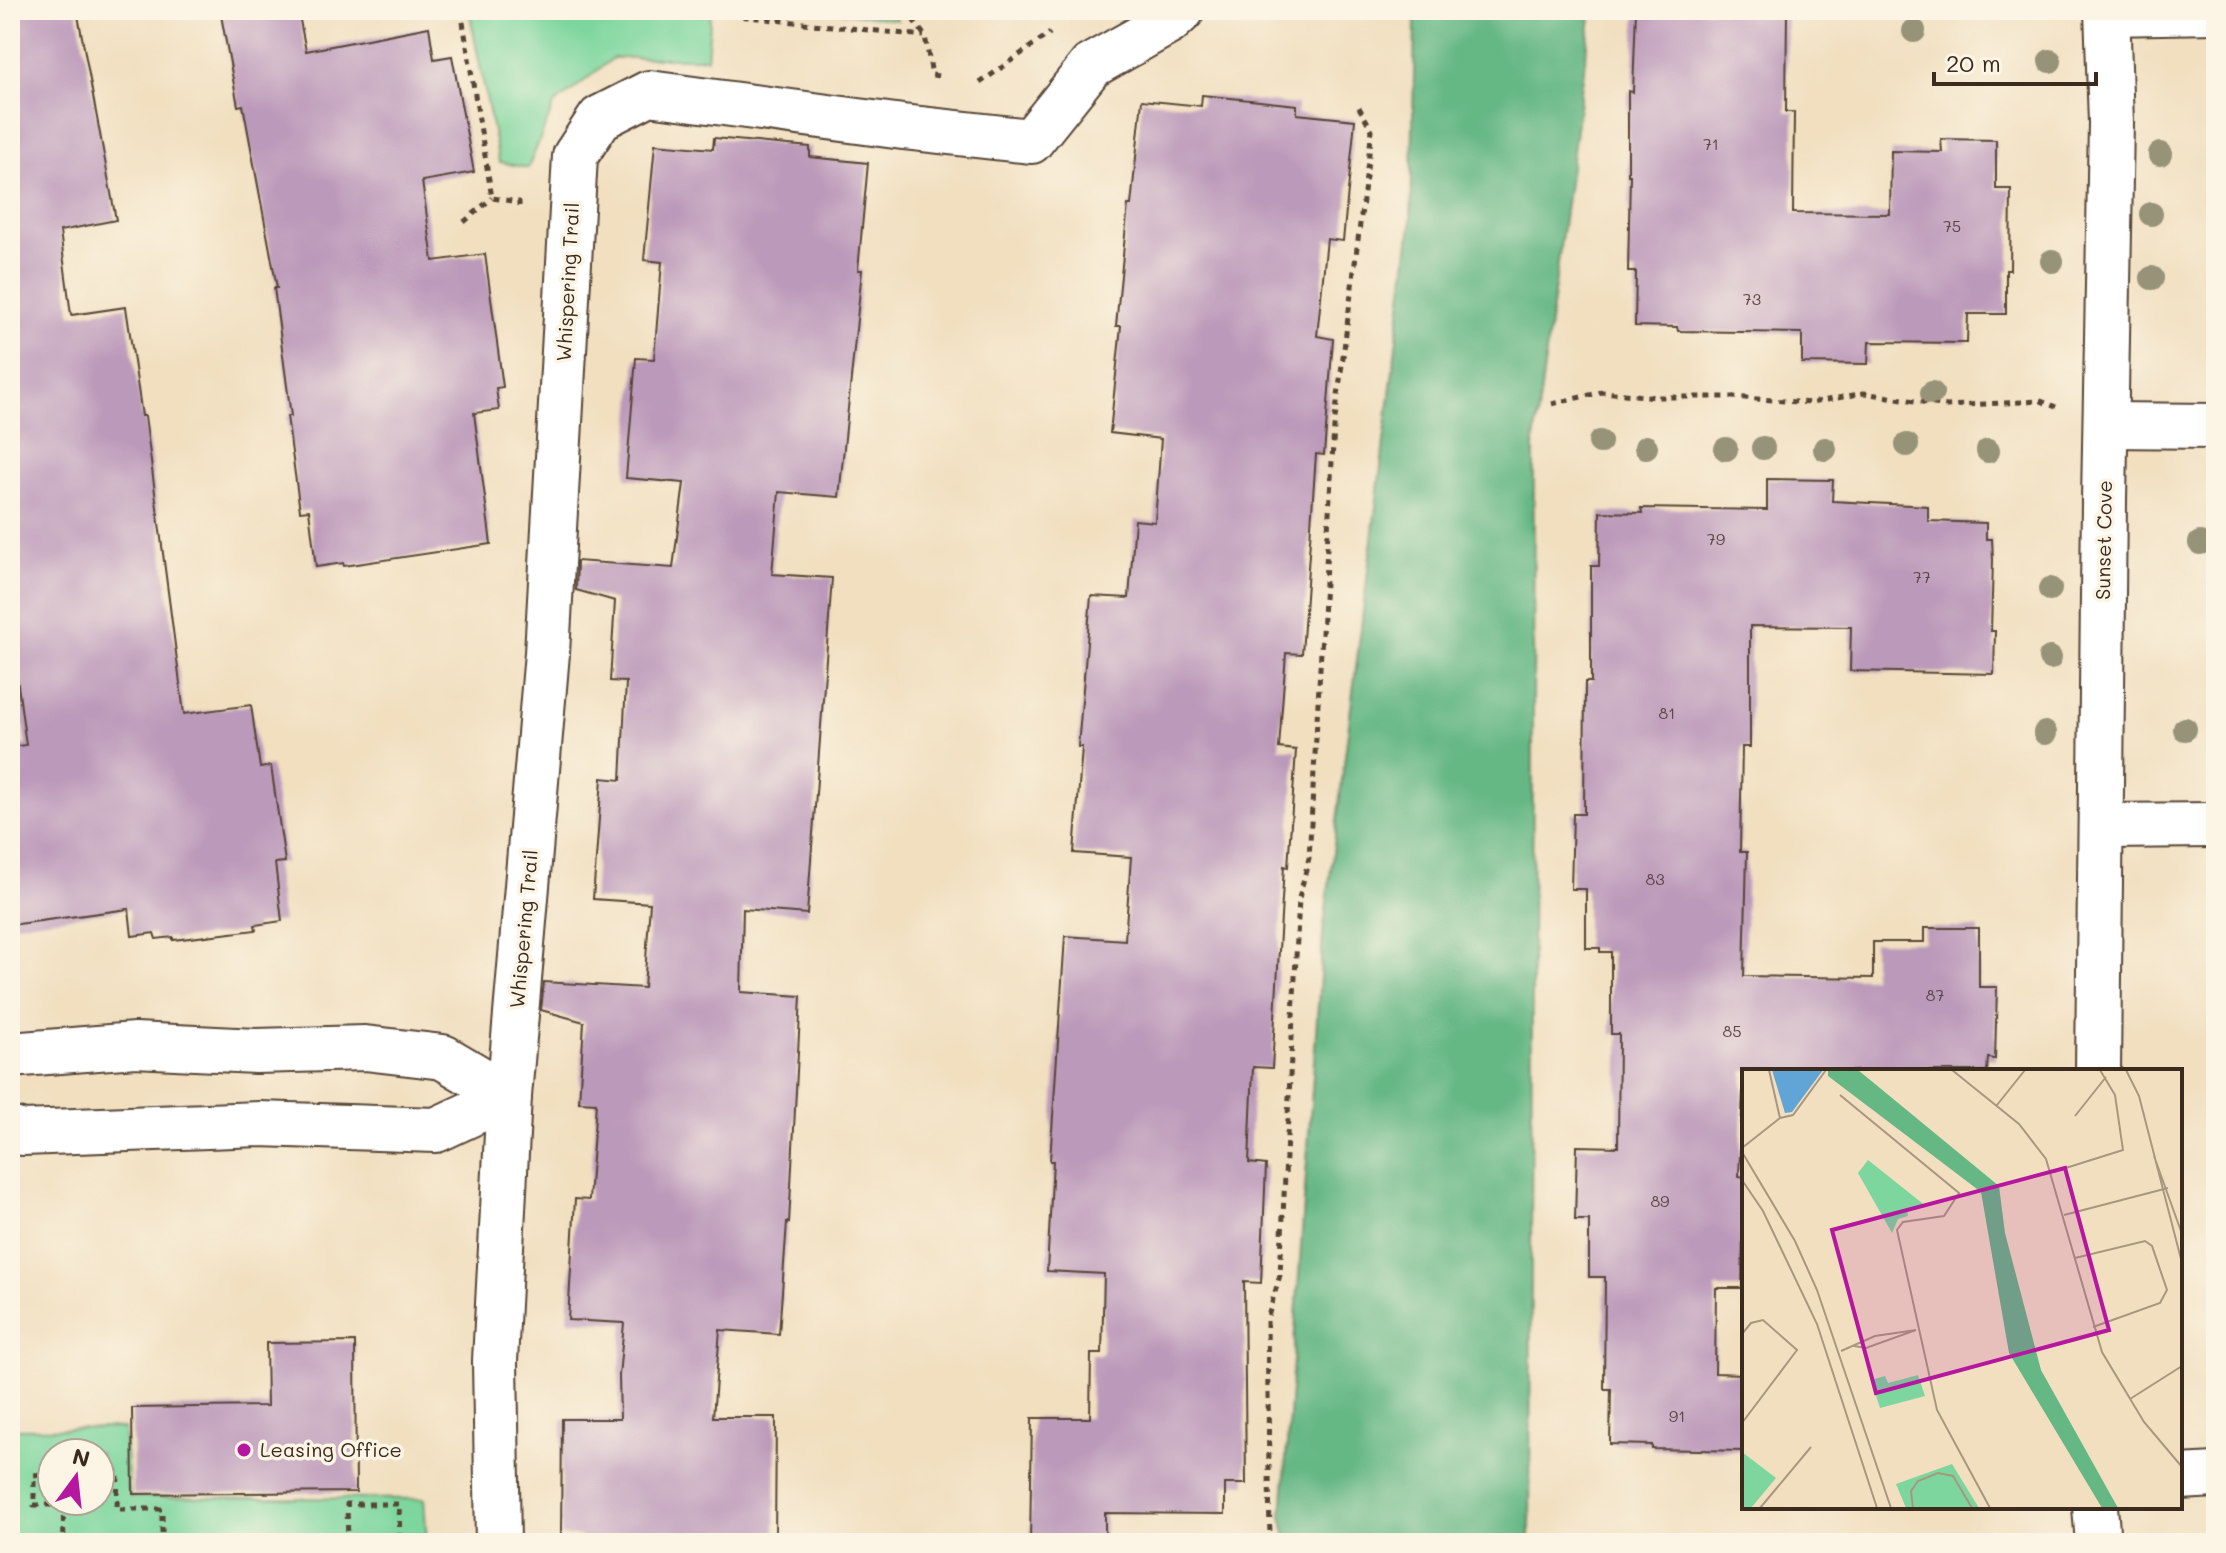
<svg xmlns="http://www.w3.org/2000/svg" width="2226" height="1553" viewBox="0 0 2226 1553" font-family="Mali,sans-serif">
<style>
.green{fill:#7cd69d;stroke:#5c805e;stroke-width:2;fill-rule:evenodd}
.forest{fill:#65b784;stroke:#507051;stroke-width:2}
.building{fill:#bb99ba}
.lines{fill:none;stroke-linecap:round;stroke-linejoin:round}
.minor-casing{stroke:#564536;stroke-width:48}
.path{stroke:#564536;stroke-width:5;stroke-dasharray:6 6;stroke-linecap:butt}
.minor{stroke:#fff;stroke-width:44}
.tree{fill:#969378}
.poi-dot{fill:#b5179e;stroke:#fcf5e5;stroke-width:3}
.labels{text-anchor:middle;stroke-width:7;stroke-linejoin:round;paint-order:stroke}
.number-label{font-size:16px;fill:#5b4645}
.street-label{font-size:20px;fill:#3b2a1e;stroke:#fcf5e5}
.poi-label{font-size:20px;fill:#3b2a1e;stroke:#fcf5e5;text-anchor:start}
.inset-road{fill:none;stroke:#a8977f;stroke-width:2}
.view{fill:#b5179e;fill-opacity:0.15;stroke:#b5179e;stroke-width:4}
.inset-edge{fill:none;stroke:#3b2a1e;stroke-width:4}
</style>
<rect width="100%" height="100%" fill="#fcf5e5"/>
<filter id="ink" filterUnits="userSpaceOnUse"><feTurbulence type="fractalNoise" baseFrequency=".0125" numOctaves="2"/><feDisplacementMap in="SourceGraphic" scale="16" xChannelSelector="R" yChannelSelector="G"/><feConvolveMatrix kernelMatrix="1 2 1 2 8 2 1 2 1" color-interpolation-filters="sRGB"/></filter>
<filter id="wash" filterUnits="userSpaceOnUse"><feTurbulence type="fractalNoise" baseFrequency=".006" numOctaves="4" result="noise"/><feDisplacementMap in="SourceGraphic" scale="32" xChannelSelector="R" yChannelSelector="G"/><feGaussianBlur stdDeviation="1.8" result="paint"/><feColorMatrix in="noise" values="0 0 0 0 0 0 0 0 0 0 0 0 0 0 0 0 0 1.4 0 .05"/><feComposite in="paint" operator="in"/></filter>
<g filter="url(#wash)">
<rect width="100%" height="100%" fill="#f1dfc0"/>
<!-- green -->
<g class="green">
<path d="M469 10H711L707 58H613L554 105 528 168 499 162Z"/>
<path d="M827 10H890L897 20Z"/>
<path d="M124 1428 130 1497 424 1499 427 1543H10V1429ZM52 1453H100V1501H52Z"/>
</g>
<!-- forest -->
<path class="forest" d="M1409 10H1592L1534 442 1530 1543H1288L1282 1516 1323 933 1411 225 1415 19Z"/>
<g id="blocks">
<!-- building -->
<g class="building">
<path d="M10 10H77L116 220 60 231 71 315 126 307 142 416H145L184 714 251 705 260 768 271 766 285 862 275 863 282 921 255 925 256 930 173 940V937L156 939 154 933 132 936 129 909 10 925V747L26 745 15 663 10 664Z"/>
<path d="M220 10H298L306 51 429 27 434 59 452 56 474 172 422 181 433 261 485 254 503 387 496 388 499 410 474 413 491 544 344 566 343 563 316 567 309 510 300 511 287 416H291L274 288H277L243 105 238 106Z"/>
<path d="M1636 10H1787L1786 112H1794L1793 213 1890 214 1891 151 1942 152 1941 139 1996 140V189H2011L2010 270H2006V314H1968L1967 343 1869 342 1868 364 1802 363V333L1678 331 1677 327 1635 326 1636 272H1628L1630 175H1628V91L1633 92Z"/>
<path d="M1202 95 1297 105V114L1355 120 1343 241 1327 239 1317 336 1333 339 1324 455 1316 454 1302 654 1286 653 1279 748 1296 750 1288 867 1284 866 1272 1068 1253 1067 1249 1163 1266 1165 1261 1283 1244 1282 1246 1484H1225V1514L1105 1513V1543H1030L1032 1418H1090L1091 1354H1102L1104 1274 1047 1271 1053 1161H1050L1065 936 1125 940 1131 857 1074 853 1082 747H1078L1091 596 1129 598 1135 520 1155 522 1161 439 1110 433 1121 326H1116L1128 205H1131L1142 100 1201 106Z"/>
<path d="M714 138 810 147V157L868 163 858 270H862L839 497 779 492 772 574 832 578 807 914 743 909 741 992 801 996 789 1223 787 1222 779 1334 720 1330 713 1417H776L775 1543H581V1536H561L562 1419H620L619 1376 624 1323 568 1320 575 1199 589 1200 596 1103 579 1102 584 1022 541 1010 544 982 644 988 650 903 593 899 602 778 621 780 626 682 610 681 615 601 576 590 577 561 673 568 684 483 626 478 636 358 654 359 662 262 644 260 655 144 713 149Z"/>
<path d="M1767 479 1833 480 1832 501 1928 506V521L1986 523V539H1992L1993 560 1991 631H1995L1994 674 1850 671 1851 627 1750 626V747H1742L1740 852H1747L1744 976 1873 978V942H1924V928H1979V987H1997L1995 1059 1988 1058 1987 1071H1744L1739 1176 1744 1177 1742 1288H1716L1715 1373 1744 1374V1451L1652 1449V1445L1610 1444 1611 1389H1604L1605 1277H1589V1220H1575L1577 1146 1618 1147 1619 1034H1611V952H1600V948H1586V889H1571L1573 814H1584L1585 682H1591V566H1599L1600 512 1642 513 1641 508 1767 510Z"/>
<path d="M355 1342 356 1492 133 1494 132 1408 267 1406 266 1343Z"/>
</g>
</g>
</g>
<g filter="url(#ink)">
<use href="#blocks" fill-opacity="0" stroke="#564536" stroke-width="2"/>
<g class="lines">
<!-- minor casing -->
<g class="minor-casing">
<g id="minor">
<path d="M2107 13 2216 11"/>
<path d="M2106 425 2216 426"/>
<path d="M2101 826 2216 825"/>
<path d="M10 1055 135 1045 256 1051 365 1048 443 1057 509 1096"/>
<path d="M2098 1071 2104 500 2111 123 2107 10"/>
<path d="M10 1129 23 1133 260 1124 436 1130 509 1096"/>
<path d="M2180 1477 2216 1475"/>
<path d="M2095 1507 2098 1543"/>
<path d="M498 1543 495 1361 509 1096 547 653 575 156 600 118 649 93 903 127 1031 141 1091 66 1169 22 1182 10"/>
</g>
</g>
<!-- path -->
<g class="path">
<path d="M461 10 492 198 519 202V206"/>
<path d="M683 10 924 36"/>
<path d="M906 10 925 36 932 75 939 76"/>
<path d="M980 83 1050 33"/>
<path d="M464 222 492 198"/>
<path d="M1552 404 1602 392 1657 397H1732L1811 403 1864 393 1947 406 2041 401 2056 407"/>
<path d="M100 1470H118L117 1509H162V1543"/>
<path d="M52 1473 34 1475V1505H86V1501"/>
<path d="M63 1505 64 1543"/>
<path d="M348 1543 347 1504H399L400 1543"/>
<path d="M1270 1543 1267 1320 1280 1275 1299 898 1309 858 1334 427 1372 130 1357 104"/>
</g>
<!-- minor -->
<use href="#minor" class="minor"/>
</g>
<!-- trees -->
<g class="tree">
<circle cx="1914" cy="31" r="12"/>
<circle cx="2050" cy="61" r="12"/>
<circle cx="2160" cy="154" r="12"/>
<circle cx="2151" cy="214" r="12"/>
<circle cx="2052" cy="261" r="12"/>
<circle cx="2152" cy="278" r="12"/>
<circle cx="1932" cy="393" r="12"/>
<circle cx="1600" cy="442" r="12"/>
<circle cx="1907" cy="445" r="12"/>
<circle cx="1646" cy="447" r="12"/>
<circle cx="1763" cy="448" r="12"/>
<circle cx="1726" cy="449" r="12"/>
<circle cx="1825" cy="449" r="12"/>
<circle cx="1988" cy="451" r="12"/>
<circle cx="2200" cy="543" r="12"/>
<circle cx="2050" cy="589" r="12"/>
<circle cx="2050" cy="658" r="12"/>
<circle cx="2185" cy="729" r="12"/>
<circle cx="2045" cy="733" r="12"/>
</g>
</g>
<!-- markers -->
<circle class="poi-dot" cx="244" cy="1450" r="8"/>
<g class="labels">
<!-- number labels -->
<g class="number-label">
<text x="1711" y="150">71</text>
<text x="1952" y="232">75</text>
<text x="1752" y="305">73</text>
<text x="1716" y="545">79</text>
<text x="1922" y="583">77</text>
<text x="1667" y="719">81</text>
<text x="1655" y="885">83</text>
<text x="1935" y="1001">87</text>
<text x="1732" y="1037">85</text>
<text x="1660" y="1207">89</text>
<text x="1677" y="1422">91</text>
</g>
<!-- street labels -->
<g class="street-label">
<text transform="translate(568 282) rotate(-87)" y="7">Whispering Trail</text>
<text transform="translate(2104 540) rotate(-89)" y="7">Sunset Cove</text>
<text transform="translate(524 929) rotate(-85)" y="7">Whispering Trail</text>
</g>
<!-- poi labels -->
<g class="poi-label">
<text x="260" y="1457">Leasing Office</text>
</g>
</g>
<!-- overview -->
<g transform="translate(1742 1069)">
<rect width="440" height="440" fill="#f1dfc0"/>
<path d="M126 91 185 138 165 140 166 147 156 150 150 164 116 104ZM176 306 183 327 138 339 129 311 143 307 146 314ZM0 383 34 409 9 439H0ZM210 395 237 439H164L154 415Z" fill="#7cd69d"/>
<path d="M86 1H116L257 117 263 164 299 301 376 439H360L267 284 239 123 86 7Z" fill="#65b784"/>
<path d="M30 1H81L50 43 43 44Z" fill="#61a4d6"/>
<path class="inset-road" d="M210 1 277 55 304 90 360 283 402 353 440 398M384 1 397 27 440 194M98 26 217 124 202 147 161 153 155 161 195 341 248 439M255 36 283 1M333 47 364 8M38 49 51 46 84 1M0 79 38 49 27 1M0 83 53 172 75 221 149 439M412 87 440 165M311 103 381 81 373 26 358 1M0 111 21 142 75 255 135 439M322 146 426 119M333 189 403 172 410 177 425 221 418 234 351 258M0 265 9 254 21 251 55 281 0 354M112 277 124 279 174 261M99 282 133 267 174 261M388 330 440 297M18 439 69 378M171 439 169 422 176 412 196 404 211 407 230 439"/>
<path class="view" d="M323 99 367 261 134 324 90 161Z"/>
<rect width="440" height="440" class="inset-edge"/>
</g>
<!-- margin -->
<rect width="2226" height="1553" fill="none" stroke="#fcf5e5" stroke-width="40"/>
<!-- north arrow -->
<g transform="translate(76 1477) rotate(15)"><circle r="38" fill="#fcf5e5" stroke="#afa495" stroke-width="2"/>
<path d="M0-6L14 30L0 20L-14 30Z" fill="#b5179e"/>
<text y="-12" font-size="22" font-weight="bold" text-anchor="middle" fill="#3b2a1e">N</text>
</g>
<!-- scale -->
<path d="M1934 72v12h162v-12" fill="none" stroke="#3b2a1e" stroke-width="4"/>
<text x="1946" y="72" font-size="24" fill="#3b2a1e" stroke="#fcf5e5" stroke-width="6" paint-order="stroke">20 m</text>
</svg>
